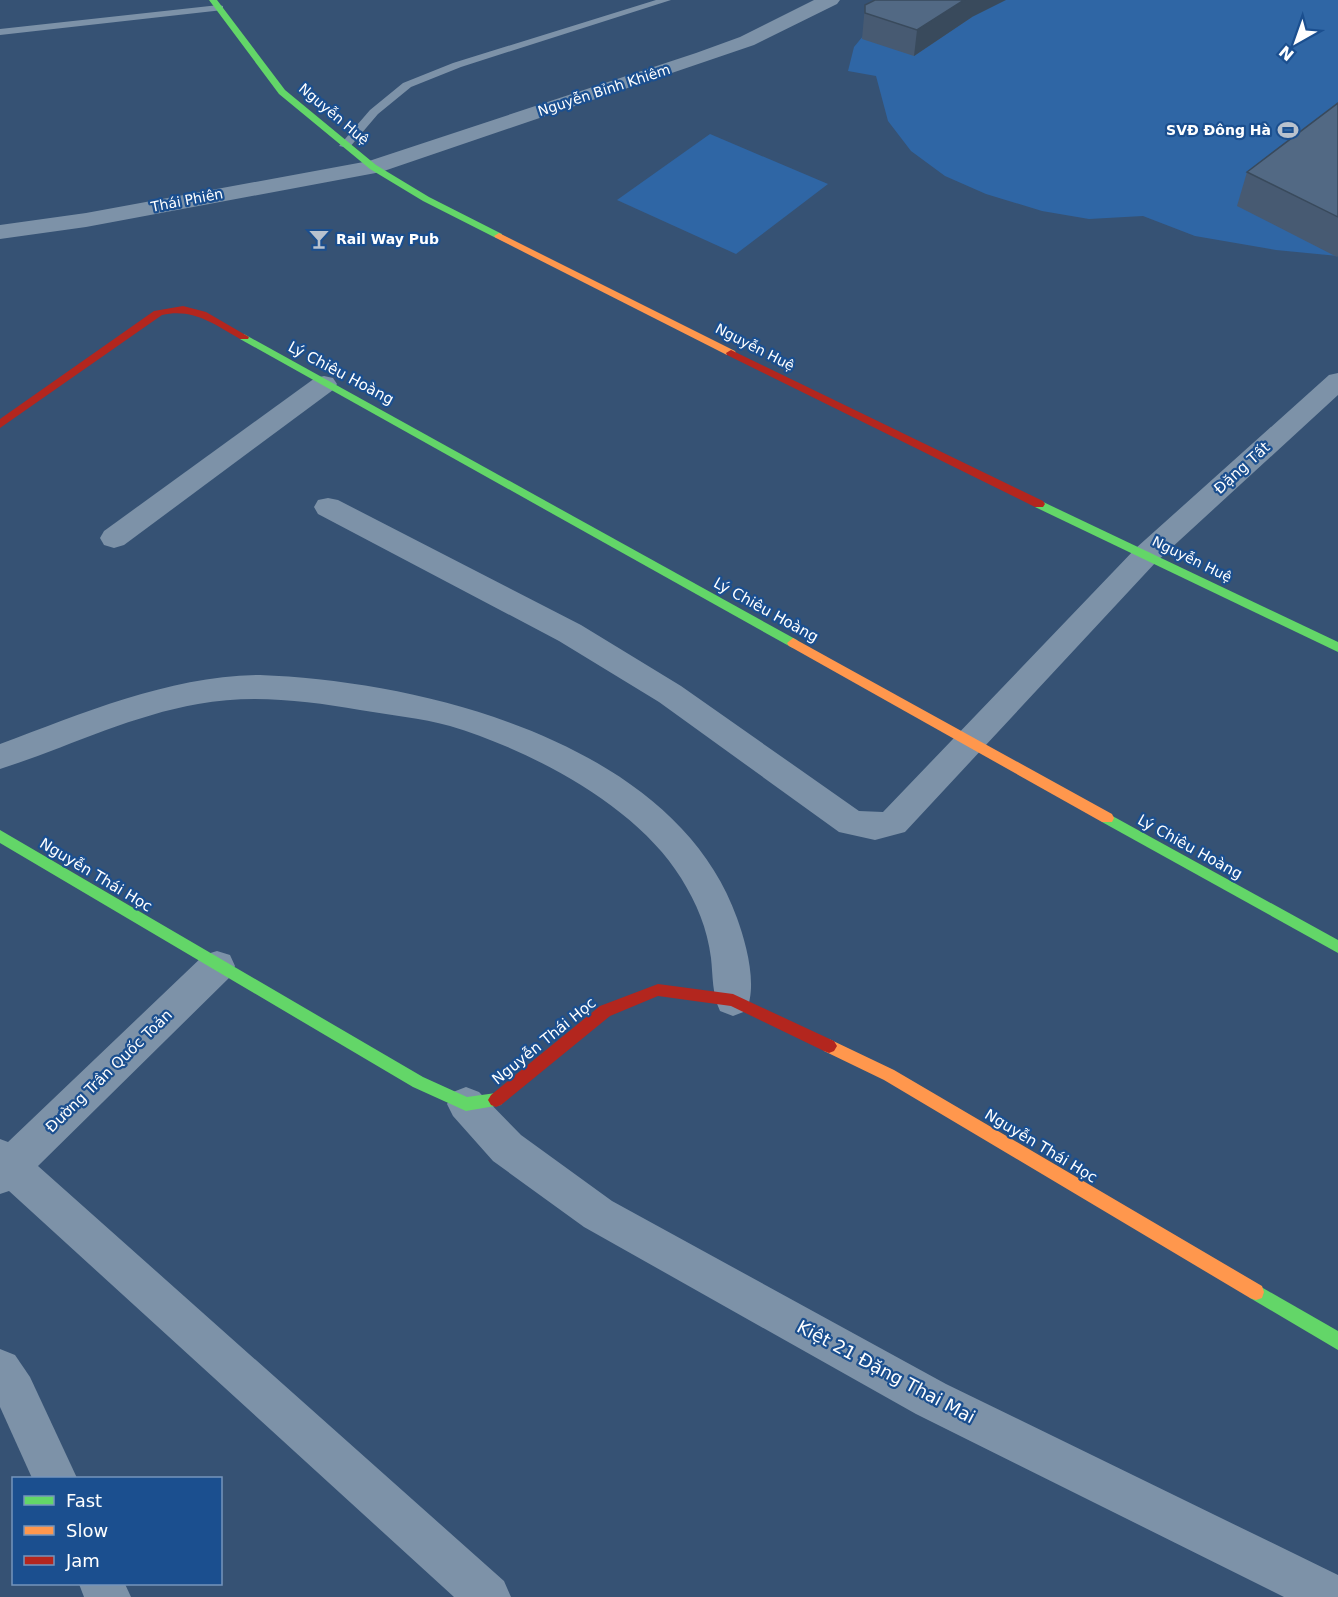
<svg xmlns="http://www.w3.org/2000/svg" width="1338" height="1597" viewBox="0 0 1338 1597" font-family="'DejaVu Sans',sans-serif">
<style>
.green{fill:#2f66a5}
.lines{fill:none;stroke-linecap:round;stroke-linejoin:round}
.lane{fill:#7d92a8;fill-rule:evenodd}
.street{fill:#7d92a8;fill-rule:evenodd}
.fast{fill:#63d668;fill-rule:evenodd}
.slow{fill:#ff974d;fill-rule:evenodd}
.jam{fill:#b3261e;fill-rule:evenodd}
.wall{fill:#475a72}
.shaded-wall{fill:#394a5c}
.building{fill:#526984;stroke:#394a5c;stroke-width:1.5}
.labels{text-anchor:middle;stroke-width:4.5;stroke-linejoin:round;paint-order:stroke}
.far-street-label{font-size:14px;fill:#fff;stroke:#1b4f8f}
.far-poi-label{font-size:14px;font-weight:bold;fill:#fff;stroke:#1b4f8f;text-anchor:end}
.street-label{font-size:15px;fill:#fff;stroke:#1b4f8f}
.near-street-label{font-size:18px;fill:#fff;stroke:#1b4f8f}
</style>
<rect width="100%" height="100%" fill="#365274"/>
<!-- green -->
<g class="green">
<path d="M925 0H1338V256L1276 250 1195 236 1143 216 1089 219 1042 211 986 194 945 176 911 151 888 121 876 76 848 71 854 47 868 30Z"/>
<path d="M710 134 828 184 736 254 617 200Z"/>
</g>
<g class="lines">
<!-- lane -->
<g class="lane">
<path d="M656 0H671L461 67 411 87 378 114 349 148 339 146 370 110 403 83 453 63Z"/>
<path d="M219 5 223 6V10L0 35V29Z"/>
</g>
<!-- street -->
<g class="street">
<path d="M814 0H840L837 4 754 45 381 172 86 227 0 239V225L86 213 369 161 696 53 740 37Z"/>
<path d="M1338 373V395L1156 562 905 832 875 840 839 832 659 702 559 641 318 514 314 507 318 500 328 498 338 500 581 625 681 686 859 811 883 812 1136 548 1329 375Z"/>
<path d="M324 376 333 378 337 384 333 390 124 545 114 548 104 545 100 538 104 531 315 378Z"/>
<path d="M260 675C424 681 675 743 737 918 746 943 758 986 746 1011L733 1016 720 1011C712 994 713 976 711 958 707 928 697 904 681 878 636 805 530 750 450 726 421 718 390 715 360 710 306 701 253 694 198 704 129 716 66 748 0 769V744C84 713 169 676 260 675Z"/>
<path d="M217 951 230 955 235 966 230 977 38 1166 504 1581 511 1597H454L9 1191 0 1194V1139L8 1142 204 955Z"/>
<path d="M466 1087 479 1092 521 1135 612 1201 946 1384 1338 1575V1597H1284L916 1414 584 1227 493 1161 453 1116 447 1104 453 1092Z"/>
<path d="M0 1349 15 1355 30 1377 77 1478H32L0 1407Z"/>
<path d="M79 1584H125L131 1597H84Z"/>
</g>
<!-- fast -->
<g class="fast">
<path d="M209 0H217L285 90 376 165 429 197 502 234V238H496L423 201 370 169 279 94Z"/>
<path d="M244 334 797 640 799 643 793 648 789 646 240 339V335Z"/>
<path d="M1039 500 1338 642V652L1035 507V501Z"/>
<path d="M1107 813 1338 940V953L1102 822 1100 818 1102 814Z"/>
<path d="M0 830 423 1077 467 1097 496 1093 501 1095 504 1100 501 1105 466 1111 413 1087 0 843Z"/>
<path d="M1256 1284 1338 1331V1350L1250 1298 1248 1292 1250 1286Z"/>
</g>
<!-- slow -->
<g class="slow">
<path d="M499 233 735 351 736 353 735 355H727L496 238 494 236Z"/>
<path d="M793 638 1112 814 1114 818 1112 822H1102L789 646 787 643Z"/>
<path d="M829 1039 894 1070 1262 1286 1264 1292 1262 1298 1256 1300 1250 1298 884 1080 824 1051 821 1046 824 1041Z"/>
</g>
<!-- jam -->
<g class="jam">
<path d="M183 306 206 312 249 337 248 339H240C214 324 193 308 162 315L0 428V419L154 311Z"/>
<path d="M731 350 1043 501 1045 504 1043 507H1035L727 355 726 353Z"/>
<path d="M658 984 733 994 834 1041 837 1046 834 1051 829 1053 824 1051 731 1006 658 996 610 1016 501 1105 496 1107 491 1105 488 1100 491 1095 600 1006Z"/>
</g>
</g>
<!-- wall -->
<g class="wall">
<path d="M865 5 972 17 914 56 862 39Z"/>
<path d="M1338 103V256L1337 257 1237 206 1247 172Z"/>
</g>
<!-- shaded-wall -->
<path class="shaded-wall" d="M964 0H1006L972 17 914 56 917 30Z"/>
<!-- building -->
<g class="building">
<path d="M875 0H964L917 30 865 13V5Z"/>
<path d="M1338 103V217L1247 172Z"/>
</g>
<!-- icons -->
<defs>
<g id="stadium-bare" transform="scale(1.62)"><path d="M0-5a6.5 5 0 1 0 0 10a6.5 5 0 1 0 0-10ZM-3.5-1.8h7v3.6h-7Z" fill="#b9c2ce" stroke="#1b4f8f" stroke-width="2.5" paint-order="stroke"/></g>
<g id="bar-bare" transform="scale(1.62)"><path d="M-6-5H6L.8 .8V4.5H3.5V6h-7V4.5H-.8V.8Z" fill="#b9c2ce" stroke="#1b4f8f" stroke-width="2.5" paint-order="stroke"/></g>
</defs>
<g fill-rule="evenodd">
<use href="#stadium-bare" x="1288" y="130"/>
<use href="#bar-bare" x="319" y="239"/>
</g>
<g class="labels">
<!-- far-street labels -->
<g class="far-street-label">
<text transform="translate(604 90) rotate(-18)" y="5">Nguyễn Bỉnh Khiêm</text>
<text transform="translate(334 114) rotate(40)" y="5">Nguyễn Huệ</text>
<text transform="translate(187 200) rotate(-11)" y="5">Thái Phiên</text>
<text transform="translate(755 347) rotate(27)" y="5">Nguyễn Huệ</text>
<text transform="translate(1192 559) rotate(26)" y="5">Nguyễn Huệ</text>
</g>
<!-- far-poi labels -->
<g class="far-poi-label">
<text x="1271" y="135">SVĐ Đông Hà</text>
<text x="336" y="244" text-anchor="start">Rail Way Pub</text>
</g>
<!-- street labels -->
<g class="street-label">
<text transform="translate(341 373) rotate(28)" y="5">Lý Chiêu Hoàng</text>
<text transform="translate(1242 468) rotate(-42)" y="5">Đặng Tất</text>
<text transform="translate(766 610) rotate(29)" y="5">Lý Chiêu Hoàng</text>
<text transform="translate(1190 847) rotate(29)" y="5">Lý Chiêu Hoàng</text>
<text transform="translate(96 875) rotate(31)" y="5">Nguyễn Thái Học</text>
<text transform="translate(544 1041) rotate(-39)" y="5">Nguyễn Thái Học</text>
<text transform="translate(109 1071) rotate(-44)" y="5">Đường Trần Quốc Toản</text>
<text transform="translate(1041 1146) rotate(31)" y="5">Nguyễn Thái Học</text>
</g>
<!-- near-street labels -->
<g class="near-street-label">
<text transform="translate(886 1372) rotate(28)" y="6">Kiệt 21 Đặng Thai Mai</text>
</g>
</g>
<!-- legend -->
<rect x="12" y="1477" width="210" height="108" fill="#1b4f8f" stroke="#7695bc" stroke-width="1.5"/>
<rect x="24" y="1496" width="30" height="9" fill="#63d668" stroke="#7695bc" stroke-width="1.5"/>
<text x="66" y="1507" font-size="18" fill="#ffffff">Fast</text>
<rect x="24" y="1526" width="30" height="9" fill="#ff974d" stroke="#7695bc" stroke-width="1.5"/>
<text x="66" y="1537" font-size="18" fill="#ffffff">Slow</text>
<rect x="24" y="1556" width="30" height="9" fill="#b3261e" stroke="#7695bc" stroke-width="1.5"/>
<text x="66" y="1567" font-size="18" fill="#ffffff">Jam</text>
<!-- north arrow -->
<g transform="translate(1296 42) rotate(220)" stroke="#1b4f8f" stroke-width="4.5" paint-order="stroke">
<path d="M0-4.5L10 22L0 15L-10 22Z" fill="#ffffff"/>
<text y="-9" font-size="16" font-weight="bold" text-anchor="middle" fill="#ffffff">N</text>
</g>
</svg>
